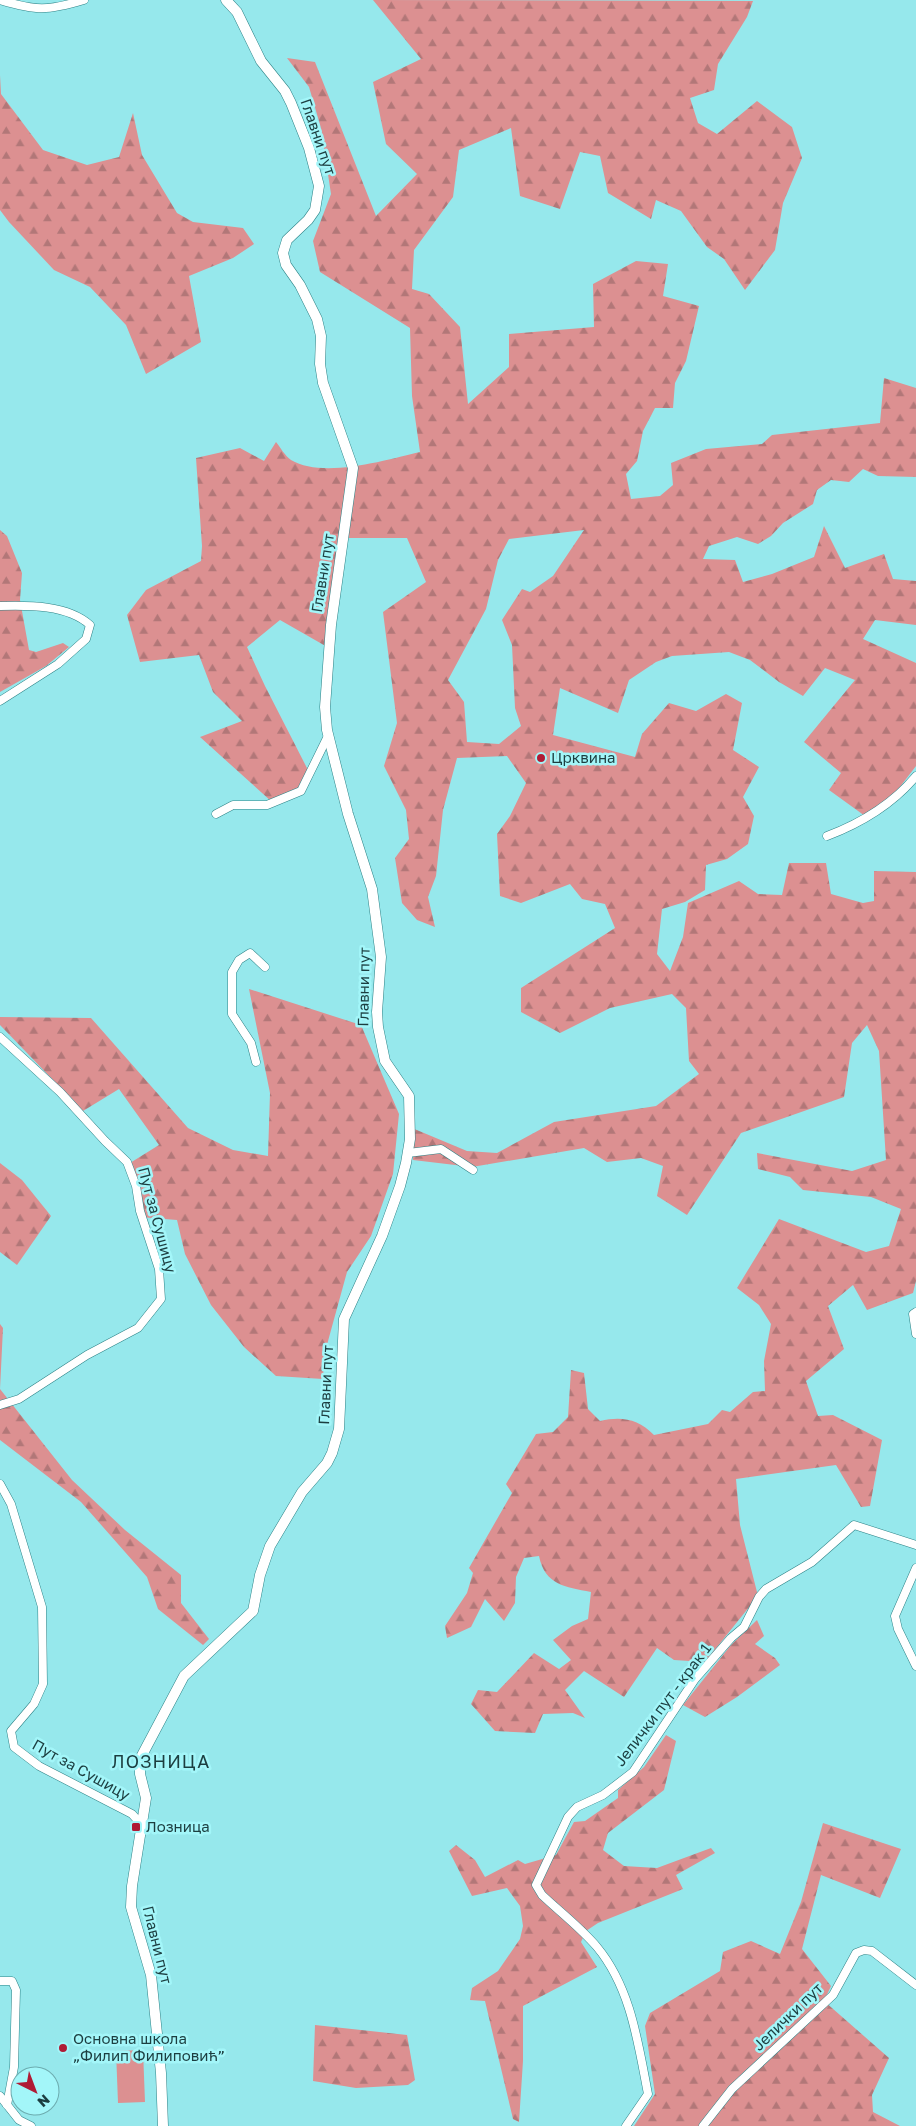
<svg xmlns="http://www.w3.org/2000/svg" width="916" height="2126" viewBox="0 0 916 2126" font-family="'Golos Text',sans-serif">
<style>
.forest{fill:url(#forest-firs);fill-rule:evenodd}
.pitch{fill:#dc9091}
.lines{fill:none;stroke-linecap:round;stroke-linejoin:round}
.street-casing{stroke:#2c8286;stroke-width:9}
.secondary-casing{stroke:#2c8286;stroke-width:11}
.street{stroke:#fff;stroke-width:8}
.secondary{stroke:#fff;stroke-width:10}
.poi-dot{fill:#af1b35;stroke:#a3f6f9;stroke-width:2}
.labels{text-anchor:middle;stroke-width:5;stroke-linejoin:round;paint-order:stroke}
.street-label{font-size:15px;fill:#1c3e40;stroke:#a3f6f9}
.poi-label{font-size:15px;fill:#1c3e40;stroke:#a3f6f9;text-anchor:start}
.quarter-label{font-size:18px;letter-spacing:1px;fill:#1c3e40;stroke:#a3f6f9}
</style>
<defs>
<pattern id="forest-firs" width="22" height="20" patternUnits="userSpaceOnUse" patternTransform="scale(1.25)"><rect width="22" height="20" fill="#dc9091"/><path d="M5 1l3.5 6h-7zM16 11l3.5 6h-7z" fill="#b27778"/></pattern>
</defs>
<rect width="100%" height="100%" fill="#96e8ec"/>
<!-- forest -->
<g class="forest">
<path d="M373 0 753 1 747 17 718 64 714 90 690 98 698 123 717 134 757 101 792 127 802 158 783 203 775 250 745 290 724 259 707 247 681 211 656 200 651 219 608 193 600 156 580 152 560 209 520 196 511 128 459 150 453 197 414 250 412 289 429 294 460 327 468 404 509 367V334L594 327 593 284 636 261 668 264 663 296 699 306 686 361 675 383 673 408H655L643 431 637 461 626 474 631 499 660 496 673 485 671 463 706 449 762 444 772 435 880 423 884 378 916 388V477L878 476 863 469 849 482 831 480 817 490 813 504 783 523 771 536 758 544 737 537 709 546 703 559 735 560 743 582 772 574 814 557 824 526 845 568 884 554 893 579 916 581V625L875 620 863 639 916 663V766L896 792 865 816 829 790 841 773 804 742 855 680 825 668 803 696 779 682 750 660 729 652 672 656 656 662 629 680 618 713 560 688 553 735 635 757 642 734 669 703 696 711 726 694 742 703 733 750 759 767 743 797 754 816 748 844 727 859 706 865 705 890 685 902 662 909 657 954 670 971 683 937 688 903 739 881 758 894 782 895 789 863H826L831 894 863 903 874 901V871L916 872V1281L913 1293 867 1310 853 1285 828 1306 844 1349 806 1381 818 1416 833 1415 882 1440 870 1506 861 1507 836 1465 736 1479 740 1525 758 1596 705 1662 674 1660 657 1648 624 1697 584 1671 565 1690 585 1718 573 1713 543 1714 535 1733 495 1731 471 1704 478 1690 497 1692 534 1653 559 1669 571 1660 553 1640 572 1626 588 1619 591 1592C565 1587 545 1585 539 1556L524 1558 516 1577 515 1603 504 1621 485 1599 471 1627 447 1638 445 1626 467 1593 473 1573 469 1568 512 1493 506 1484 536 1434 553 1432 568 1417 571 1370 584 1373 588 1409 600 1421C622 1416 638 1419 654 1435L708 1424 722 1410 730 1412 753 1392 765 1391 764 1361 771 1324 759 1305 737 1288 779 1219 866 1252 889 1246 901 1209 871 1197 803 1190 790 1177 758 1169 757 1153 852 1171 886 1160 879 1051 867 1025 852 1043 844 1097 741 1133 687 1215 657 1196 663 1166 641 1158 607 1162 584 1148 472 1167 413 1160 412 1128 467 1151 497 1153 554 1122 656 1106 699 1074 689 1061 686 1008 672 994 610 1008 560 1033 521 1012V988L615 928 605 904 582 899 570 884 521 903 500 896 497 834 510 816 526 783 507 756 457 758 443 810 436 876 428 897 435 927 417 920 402 903 395 858 409 839 406 810 384 766 397 723 383 612 426 582 407 538H344L329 648 280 620 247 647 265 686 309 772 301 791 272 802 200 737 242 721 213 692 199 655 140 662 127 615 146 590 201 561 202 546 196 458 240 448 264 461 276 442C280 447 285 456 291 460 323 479 386 460 420 452L412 396 410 328 320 272 313 241 331 194 321 128 309 87 287 58 315 62 376 216 417 174 386 144 373 82 421 59ZM584 530 553 576 530 592 522 589 502 620 512 645 515 708 521 726 499 744 467 742 464 702 448 680 486 609 498 560 509 539Z"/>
<path d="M0 75 1 94 43 150 87 165 119 157 133 113 142 155 177 213 193 222 243 228 254 244 233 258 189 276 201 342 146 374 126 325 90 287 54 270 9 222 0 210Z"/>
<path d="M0 530 7 536 22 573 20 600 29 650 36 652 63 643 69 647 46 666 0 692Z"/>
<path d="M249 989 361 1025 399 1114 393 1174 371 1236 347 1272 325 1352 323 1379 276 1376 244 1347 211 1305 185 1254 177 1220 139 1217 130 1163 159 1145 119 1089 83 1111 0 1025V1017L91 1018 188 1128 233 1150 268 1156 270 1093Z"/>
<path d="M0 1163 22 1180 51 1216 17 1265 0 1252Z"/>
<path d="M0 1324 3 1328 0 1389 72 1480 125 1530 181 1575V1603L209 1639 203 1645 158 1609 147 1577 81 1502 0 1440Z"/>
<path d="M757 1620 764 1636 755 1644 775 1658 780 1665 737 1697 705 1717 683 1705 731 1645Z"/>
<path d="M666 1735 676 1741 664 1790 608 1833 603 1850 624 1866 657 1868 711 1848 715 1853 676 1875 683 1889 598 1923 586 1931 581 1942 597 1967 523 2006V2061L519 2122 513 2119 485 2001 470 2000 472 1988 498 1971 520 1939 523 1926 520 1906 507 1888 472 1896 449 1851 456 1845 475 1860 485 1877 518 1860 525 1864 556 1855 574 1822 585 1821 618 1798V1790L644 1767Z"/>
<path d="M823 1823 901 1849 880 1898 821 1875 802 1949 831 1986 824 2001 889 2058 872 2095 873 2112 900 2126H634L655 2094 645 2026 650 2013 720 1971 723 1952 751 1941 780 1954 801 1902Z"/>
<path d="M315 2025 407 2035 415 2080 408 2085 356 2088 313 2081Z"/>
</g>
<!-- pitch -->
<path class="pitch" d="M143 2050 145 2102 118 2103 116 2051Z"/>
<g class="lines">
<!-- street casing -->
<g class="street-casing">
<g id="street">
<path d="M0 0C37 11 47 11 84 0"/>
<path d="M0 606C28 605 68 605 90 625L86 639 58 664 0 701"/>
<path d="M216 814 233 805H267L301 791 328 736"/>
<path d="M827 836C861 823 892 805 916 776"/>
<path d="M0 1037 60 1092 105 1141 127 1162 136 1186 140 1211 159 1269 161 1299 138 1328 87 1355 19 1399 0 1405"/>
<path d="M256 1062 251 1043 232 1014V972L239 960 250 953 265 967"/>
<path d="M408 1153 441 1149 473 1170"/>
<path d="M916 1312 913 1314 916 1334"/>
<path d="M0 1484 11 1504 42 1607 43 1684 34 1704 11 1731 14 1747 39 1766 132 1814 141 1824"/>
<path d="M916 1568 895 1616 898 1629 916 1666"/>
<path d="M0 1981H12L16 1990 14 2067 7 2105"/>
<path d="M0 2096 19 2120 31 2126"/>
<path d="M626 2126 648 2094C638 2043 631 1988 597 1947 581 1928 560 1912 542 1895L536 1885 568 1817 577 1807 603 1795 633 1772 695 1679 731 1638 744 1627 759 1597 766 1589 812 1562 854 1525 916 1545"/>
<path d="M703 2126 732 2089 833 1995 856 1953 864 1950 872 1951 916 1985"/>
</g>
</g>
<!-- secondary casing -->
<g class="secondary-casing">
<path id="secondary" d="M163 2126 161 2073 151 1975 131 1907 132 1886 146 1798 140 1774V1759L184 1676 253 1611 260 1575 270 1546 302 1492 327 1463 332 1453 339 1429 344 1319 382 1236 400 1186 406 1163 410 1139 409 1096 385 1061 378 1027 377 1012 381 957 372 889 348 814 327 730 325 707 331 625 353 468 323 383 320 364 321 336 317 319 300 285 286 265 283 253 287 240 308 220 315 210 319 186 309 148 291 103 285 91 261 61 237 12 226 0"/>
</g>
<!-- street -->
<use href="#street" class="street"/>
<!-- secondary -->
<use href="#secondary" class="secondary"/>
</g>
<!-- markers -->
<g class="poi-dot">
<circle cx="541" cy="758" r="5"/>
<rect x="131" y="1822" width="10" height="10" rx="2.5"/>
<circle cx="63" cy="2048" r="5"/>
</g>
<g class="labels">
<!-- street labels -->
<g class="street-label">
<text transform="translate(318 137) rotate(71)" y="5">Главни пут</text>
<text transform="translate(323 573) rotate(-81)" y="5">Главни пут</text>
<text transform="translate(364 987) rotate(-89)" y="5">Главни пут</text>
<text transform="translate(157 1220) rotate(75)" y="5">Пут за Сушицу</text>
<text transform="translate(326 1385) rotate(-87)" y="5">Главни пут</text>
<text transform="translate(663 1705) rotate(-53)" y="5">Јелички пут - крак 1</text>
<text transform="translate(81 1770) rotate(29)" y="5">Пут за Сушицу</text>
<text transform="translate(157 1945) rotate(76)" y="5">Главни пут</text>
<text transform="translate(788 2017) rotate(-44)" y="5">Јелички пут</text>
</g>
<!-- poi labels -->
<g class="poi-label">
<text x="551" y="763">Црквина</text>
<text x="146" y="1832">Лозница</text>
<text x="73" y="2044">Основна школа<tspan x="73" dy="17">„Филип Филиповић”</tspan></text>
</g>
<!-- quarter labels -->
<g class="quarter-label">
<text x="161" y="1768">ЛОЗНИЦА</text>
</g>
</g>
<!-- north arrow -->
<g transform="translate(35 2091) rotate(138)"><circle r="24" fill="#a3f6f9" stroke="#6dacaf"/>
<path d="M0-4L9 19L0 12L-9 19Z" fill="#af1b35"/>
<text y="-8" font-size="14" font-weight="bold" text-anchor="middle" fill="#1c3e40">N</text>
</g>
</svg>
